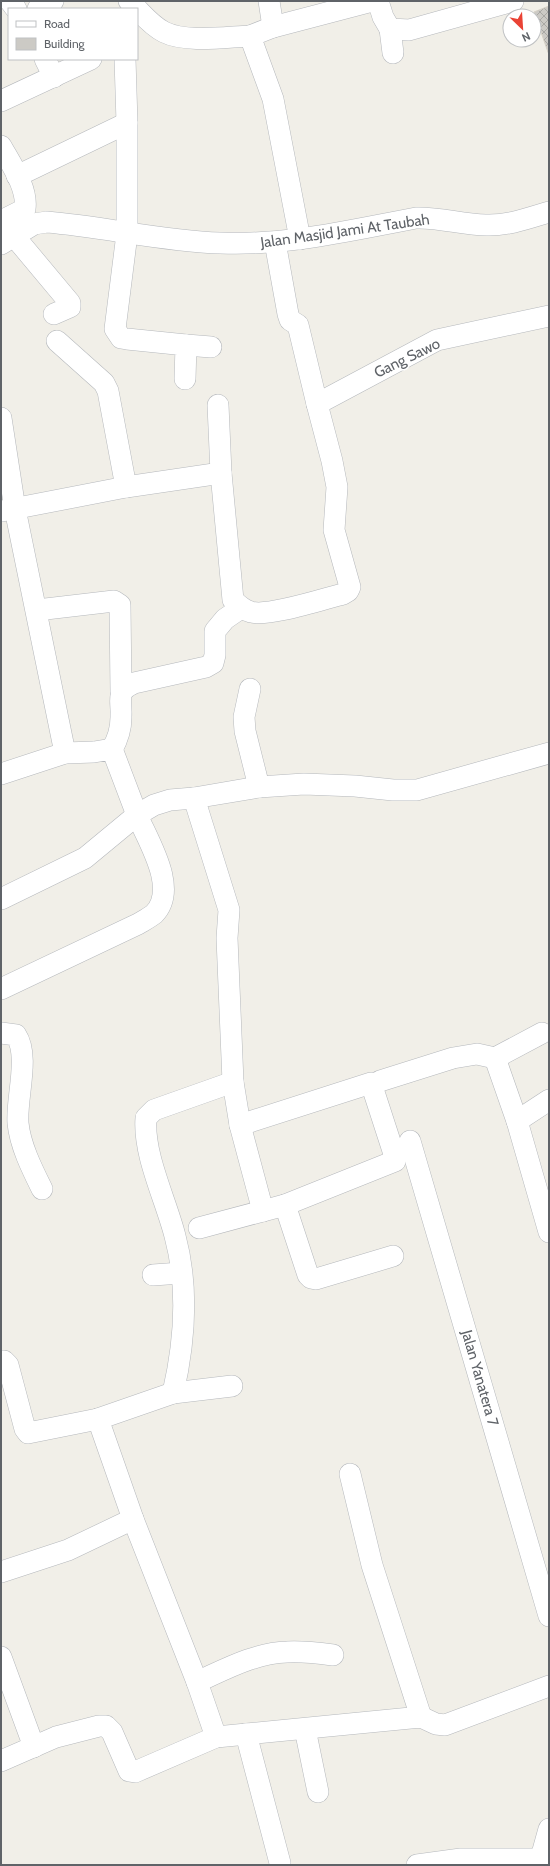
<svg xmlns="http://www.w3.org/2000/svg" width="550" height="1866" viewBox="0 0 550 1866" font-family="Cabin,sans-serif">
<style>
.building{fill:url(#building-cross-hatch);stroke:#d6d1c6}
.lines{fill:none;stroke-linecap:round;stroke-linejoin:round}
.minor-casing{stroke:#b5b8bc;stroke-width:22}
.minor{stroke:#fff;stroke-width:21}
.labels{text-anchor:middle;stroke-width:3;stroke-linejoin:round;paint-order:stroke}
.street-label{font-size:15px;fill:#5f6368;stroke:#fff}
</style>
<defs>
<pattern id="building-cross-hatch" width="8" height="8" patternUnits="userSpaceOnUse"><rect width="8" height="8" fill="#cccac5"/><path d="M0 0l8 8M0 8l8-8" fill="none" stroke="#a9a8a4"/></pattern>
</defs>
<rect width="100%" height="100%" fill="#f1efe8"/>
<!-- building -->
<path class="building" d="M549 6V55L534 12Z"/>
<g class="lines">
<!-- minor casing -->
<g class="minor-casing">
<g id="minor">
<path d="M10 1 16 9"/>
<path d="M129 1C140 11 150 25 164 32 186 43 225 37 250 36"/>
<path d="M269 1 273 27"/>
<path d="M378 1 383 17 390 29 409 30 513 1"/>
<path d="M38 9 53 1"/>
<path d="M390 29 393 53"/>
<path d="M45 59 54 77"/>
<path d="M125 59 127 123V234L115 329 121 338 127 339 186 345 185 379"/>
<path d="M1 101 91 59"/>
<path d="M1 146C11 164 28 188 25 209L1 221"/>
<path d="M17 176 127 123"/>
<path d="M14 236 70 303V307L54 314"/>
<path d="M300 239 273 99 250 36 273 27 372 1"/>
<path d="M1 244 34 224 47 222C105 227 162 241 220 243 286 246 351 230 416 218 440 217 462 225 486 225 507 226 529 218 549 212"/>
<path d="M57 341 104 383 108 391 126 487"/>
<path d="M186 345 211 347"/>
<path d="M317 404 437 340 549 316"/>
<path d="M218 405 221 473 233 600C238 605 243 610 251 612 269 617 323 599 343 594L348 591 350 587 334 530 337 487 332 461 317 404 298 325 290 320 288 314 275 242"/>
<path d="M1 418 15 509 65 753"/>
<path d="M2 511 126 487 221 473"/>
<path d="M37 610 114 601 120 605 121 692"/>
<path d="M250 689 244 717 245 731 259 787"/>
<path d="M112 749C118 739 121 729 121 717 122 699 115 692 134 683L206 667 213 663 215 655V631L225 619 241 608"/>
<path d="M1 774 65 753 94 752 112 749 137 815 154 805 170 800 194 798 259 787 304 784 355 786 393 790H417L549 753"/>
<path d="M194 798 229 910 227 938 233 1082 240 1125 263 1211"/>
<path d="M1 899 85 858 137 815C148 841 179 889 154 914 149 918 143 921 138 924L1 989"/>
<path d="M1 1033 16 1035C30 1056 16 1098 18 1123 20 1145 32 1169 42 1189"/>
<path d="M495 1058 542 1033"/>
<path d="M380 1081 453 1058 477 1054 495 1058 517 1121 549 1232"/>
<path d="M517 1121 549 1100"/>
<path d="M410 1141 549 1616"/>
<path d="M285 1205 308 1275 311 1278 316 1279 393 1256"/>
<path d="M199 1228 285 1205 395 1161V1157L371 1083 240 1125"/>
<path d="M153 1275 181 1273"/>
<path d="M1 1361H4L8 1365 25 1429 28 1433 98 1419"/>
<path d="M173 1393 232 1386"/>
<path d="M350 1474 372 1565 421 1717"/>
<path d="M1 1572 68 1550 133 1519"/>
<path d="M1 1657 34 1747"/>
<path d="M197 1682C226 1669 255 1653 287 1652 302 1651 318 1653 333 1655"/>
<path d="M305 1729 318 1792"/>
<path d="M246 1734 280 1863"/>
<path d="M216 1737 197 1682 133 1519 98 1419 173 1393C185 1341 189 1288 175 1236 166 1200 143 1155 146 1118L154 1110 233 1082"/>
<path d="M1 1761 56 1737 99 1726H106L112 1732 129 1771 135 1772 216 1737 421 1717 436 1724 445 1725 549 1686"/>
<path d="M417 1865 461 1859H549"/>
<path d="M539 1865 549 1829"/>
</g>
</g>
<!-- minor -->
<use href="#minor" class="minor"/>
</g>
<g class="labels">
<!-- street labels -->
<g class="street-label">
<text transform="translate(345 231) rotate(-8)" y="5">Jalan Masjid Jami At Taubah</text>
<text transform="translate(407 358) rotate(-26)" y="5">Gang Sawo</text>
<text transform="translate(480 1378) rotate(74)" y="5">Jalan Yanatera 7</text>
</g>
</g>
<!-- border -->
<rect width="550" height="1866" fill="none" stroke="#5f6368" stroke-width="4"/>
<!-- legend -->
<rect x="8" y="8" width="130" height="52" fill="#ffffff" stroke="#bfc1c3"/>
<rect x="16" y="21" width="20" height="6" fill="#ffffff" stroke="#bfc1c3"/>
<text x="44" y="28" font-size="12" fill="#5f6368">Road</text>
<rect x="16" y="38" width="20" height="12" fill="#cccac5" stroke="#bfc1c3"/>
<text x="44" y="48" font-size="12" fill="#5f6368">Building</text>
<!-- north arrow -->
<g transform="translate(522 28) rotate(155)"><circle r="19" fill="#ffffff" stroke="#bfc1c3"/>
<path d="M0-3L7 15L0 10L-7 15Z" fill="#ea4335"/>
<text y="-6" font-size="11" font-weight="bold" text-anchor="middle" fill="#5f6368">N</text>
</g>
</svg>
